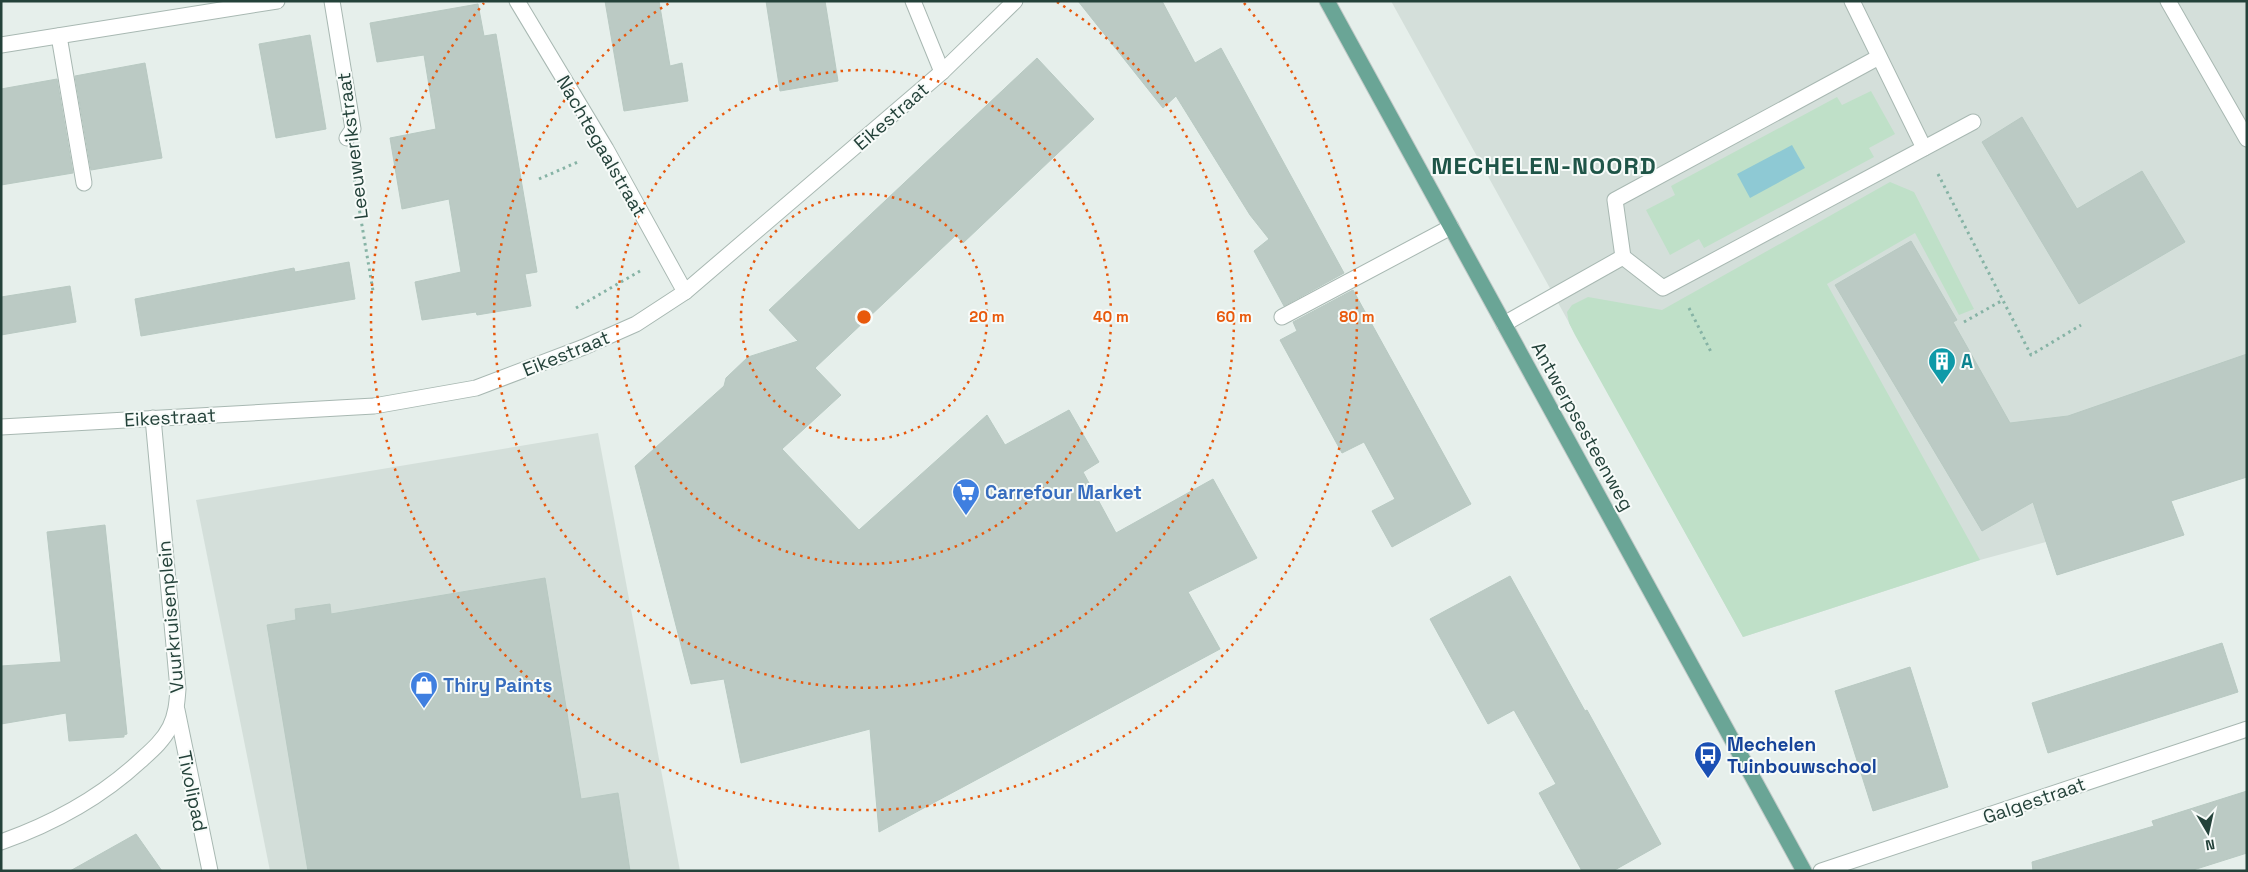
<svg xmlns="http://www.w3.org/2000/svg" width="2248" height="872" viewBox="0 0 2248 872" font-family="'Space Grotesk',sans-serif">
<style>
.built{fill:#d4dfda}
.green{fill:#bfe0c8}
.water{fill:#8ec9d4}
.building{fill:#bbcac4;stroke:#b8c9c2}
.lines{fill:none;stroke-linecap:round;stroke-linejoin:round}
.minor-casing{stroke:#a8b8b2;stroke-width:17}
.major-casing{stroke:#c2cac8;stroke-width:17}
.path{stroke:#86b3a5;stroke-width:3;stroke-dasharray:2.5 4;stroke-linecap:butt}
.minor{stroke:#fff;stroke-width:15}
.major{stroke:#6aa596;stroke-width:15}
.ring{fill:none;stroke:#e8590c;stroke-width:2.5;stroke-dasharray:2.5 5}
.labels{text-anchor:middle;stroke-width:4;stroke-linejoin:round;paint-order:stroke}
.street-label{font-size:19px;fill:#24423a;stroke:#f7fbf9}
.culture-label{font-size:19px;font-weight:bold;fill:#0d838f;stroke:#f7fbf9;text-anchor:start}
.shop-label{font-size:19px;font-weight:bold;fill:#366cbe;stroke:#f7fbf9;text-anchor:start}
.transit-label{font-size:19px;font-weight:bold;fill:#164399;stroke:#f7fbf9;text-anchor:start}
.district-label{font-size:24px;font-weight:bold;letter-spacing:1px;fill:#1f5548;stroke:#f7fbf9}
.centre{fill:#e8590c;stroke:#f7fbf9;stroke-width:2.5}
.ring-label{font-size:15px;text-anchor:middle;font-weight:bold;fill:#e8590c;stroke:#f7fbf9;stroke-width:4;stroke-linejoin:round;paint-order:stroke}
</style>
<rect width="100%" height="100%" fill="#e6efeb"/>
<!-- built -->
<g class="built">
<path d="M1391 1H2247V477L2171 501 2184 535 2057 575 2046 542 1980 560 1743 637Z"/>
<path d="M598 433 680 871H270L196 500Z"/>
</g>
<!-- green -->
<g class="green">
<path d="M1871 91 1895 134 1869 148 1874 157 1704 248 1699 239 1670 255 1646 210 1675 195 1671 186 1837 97 1842 105Z"/>
<path d="M1890 182 1914 192 1974 309 1959 315 1915 233 1827 284 1980 560 1743 637 1575 335 1569 323 1567 312 1572 305 1588 297 1662 310Z"/>
</g>
<!-- water -->
<path class="water" d="M1792 145 1805 168 1750 198 1737 174Z"/>
<!-- building -->
<g class="building">
<path d="M605 1H659L670 66 682 63 688 101 624 111Z"/>
<path d="M766 1H825L838 81 780 91Z"/>
<path d="M1078 1H1162L1195 63 1221 48 1344 273 1284 306 1254 251 1269 239 1250 215 1176 96 1163 108Z"/>
<path d="M478 4 484 36 496 34 537 272 525 274 531 306 477 315 476 312 422 320 415 282 461 272 449 199 402 209 390 138 436 129 424 55 377 62 370 23Z"/>
<path d="M310 35 326 129 276 138 259 44Z"/>
<path d="M1037 58 1094 119 963 243 956 235 815 368 841 395 782 449 859 530 987 415 1005 445 1069 410 1099 462 1083 472 1116 533 1213 479 1257 558 1188 592 1220 649 879 832 870 729 741 763 724 679 691 684 635 466 724 386 726 378 748 357 798 341 769 310Z"/>
<path d="M145 63 162 158 91 170 75 76Z"/>
<path d="M57 79 73 173 1 185V89Z"/>
<path d="M2022 117 2077 209 2142 171 2185 242 2079 304 1982 142Z"/>
<path d="M1911 241 1957 320 1953 322 2010 423 2068 416 2247 354V477L2171 501 2184 535 2057 575 2033 502 1982 531 1835 285Z"/>
<path d="M349 262 355 299 141 336 135 299 294 268 295 272Z"/>
<path d="M70 286 76 322 1 335V297Z"/>
<path d="M1353 290 1471 504 1392 547 1372 511 1395 499 1364 442 1342 453 1280 340 1297 331 1293 322Z"/>
<path d="M105 525 127 734 124 735V737L69 741 66 713 1 724V666L61 662 47 532Z"/>
<path d="M1510 576 1585 711 1587 710 1661 844 1613 871H1582L1539 793 1556 784 1514 710 1488 724 1430 619Z"/>
<path d="M545 578 581 799 618 793 630 871H308L267 625 296 620 295 609 330 604 331 614Z"/>
<path d="M2222 643 2238 692 2048 753 2032 703Z"/>
<path d="M1910 667 1948 787 1873 811 1835 691Z"/>
<path d="M2247 791V853L2190 871H2033L2032 862 2154 826 2152 821Z"/>
<path d="M136 834 162 871H70Z"/>
</g>
<g class="lines">
<!-- minor casing -->
<g class="minor-casing">
<g id="minor">
<path d="M332 1 353 129 347 138"/>
<path d="M517 1 606 149 685 292"/>
<path d="M913 1 942 72"/>
<path d="M1852 1 1924 148"/>
<path d="M2168 1 2247 139"/>
<path d="M59 36 84 183"/>
<path d="M1 45 277 1"/>
<path d="M1879 57 1615 200 1623 257 1663 288 1973 122"/>
<path d="M1282 317 1451 227"/>
<path d="M1504 324 1623 257"/>
<path d="M1 427 374 406 476 388 584 347 636 324 685 292 942 72 1015 1"/>
<path d="M177 710 210 871"/>
<path d="M1 842C52 824 100 798 140 761 151 751 163 741 170 727 176 715 177 703 178 689L153 418"/>
<path d="M1821 871 2247 729"/>
</g>
</g>
<!-- major casing -->
<g class="major-casing">
<path id="major" d="M1327 1 1804 871"/>
</g>
<!-- path -->
<g class="path">
<path d="M352 166 373 291"/>
<path d="M1938 174 2031 355 2081 325"/>
<path d="M539 179 580 161"/>
<path d="M576 308 640 271"/>
<path d="M1689 308 1712 354"/>
<path d="M1964 322 2003 300"/>
</g>
<!-- minor -->
<use href="#minor" class="minor"/>
<!-- major -->
<use href="#major" class="major"/>
</g>
<!-- distance rings -->
<g class="ring">
<circle cx="864" cy="317" r="123"/>
<circle cx="864" cy="317" r="247"/>
<path d="M1057 2A370 370 0 1 1 671 2"/>
<path d="M1244 3A493 493 0 1 1 484 3"/>
</g>
<!-- icons -->
<defs>
<g id="building-pin" transform="scale(1.4375)"><path d="M0 17L-7.5 6A9.5 9.5 0 1 1 7.5 6Z" fill="#0f9aa8" stroke="#f7fbf9"/><path d="M-4-6H4V6H1V3H-1V6H-4ZM-2.5-4.3h1.7v1.8h-1.7ZM.8-4.3h1.7v1.8H.8ZM-2.5-1h1.7V.8h-1.7ZM.8-1h1.7V.8H.8Z" fill="#fff"/></g>
<g id="supermarket-pin" transform="scale(1.4375)"><path d="M0 17L-7.5 6A9.5 9.5 0 1 1 7.5 6Z" fill="#3f7fe0" stroke="#f7fbf9"/><path d="M-6-5.5h2.5l.6 2H6L4.5 2H-2.5L-4.4-4H-6ZM-1.5 3.2a1.3 1.3 0 1 0 .1 0ZM3 3.2a1.3 1.3 0 1 0 .1 0Z" fill="#fff"/></g>
<g id="shop-pin" transform="scale(1.4375)"><path d="M0 17L-7.5 6A9.5 9.5 0 1 1 7.5 6Z" fill="#3f7fe0" stroke="#f7fbf9"/><path d="M-5-2.5h2.3a2.7 3.5 0 0 1 5.4 0H5L5.5 6h-11ZM-1.5-2.5h3a1.5 2.3 0 0 0-3 0Z" fill="#fff"/></g>
<g id="bus-pin" transform="scale(1.4375)"><path d="M0 17L-7.5 6A9.5 9.5 0 1 1 7.5 6Z" fill="#1a4fb4" stroke="#f7fbf9"/><path d="M-5-6H5V4H4V6H2V4H-2V6H-4V4H-5ZM-3.5-4V0h7V-4ZM-3.5 1.2v1.5H-2V1.2ZM2 1.2v1.5H3.5V1.2Z" fill="#fff"/></g>
</defs>
<g fill-rule="evenodd">
<use href="#building-pin" x="1942" y="361"/>
<use href="#supermarket-pin" x="966" y="492"/>
<use href="#shop-pin" x="424" y="685"/>
<use href="#bus-pin" x="1708" y="755"/>
</g>
<g class="labels">
<!-- street labels -->
<g class="street-label">
<text transform="translate(891 116) rotate(-41)" y="7">Eikestraat</text>
<text transform="translate(352 146) rotate(-97)" y="7">Leeuwerikstraat</text>
<text transform="translate(602 146) rotate(60)" y="7">Nachtegaalstraat</text>
<text transform="translate(566 353) rotate(-22)" y="7">Eikestraat</text>
<text transform="translate(170 417) rotate(-3)" y="7">Eikestraat</text>
<text transform="translate(1583 426) rotate(61)" y="7">Antwerpsesteenweg</text>
<text transform="translate(170 617) rotate(-95)" y="7">Vuurkruisenplein</text>
<text transform="translate(193 791) rotate(78)" y="7">Tivolipad</text>
<text transform="translate(2034 800) rotate(-19)" y="7">Galgestraat</text>
</g>
<!-- culture labels -->
<g class="culture-label">
<text x="1961" y="368">A</text>
</g>
<!-- shop labels -->
<g class="shop-label">
<text x="985" y="499">Carrefour Market</text>
<text x="443" y="692">Thiry Paints</text>
</g>
<!-- transit labels -->
<g class="transit-label">
<text x="1727" y="751">Mechelen<tspan x="1727" dy="22">Tuinbouwschool</tspan></text>
</g>
<!-- district labels -->
<g class="district-label">
<text x="1544" y="174">MECHELEN-NOORD</text>
</g>
</g>
<circle cx="864" cy="317" r="8" class="centre"/>
<g class="ring-label">
<text x="987" y="322">20 m</text>
<text x="1111" y="322">40 m</text>
<text x="1234" y="322">60 m</text>
<text x="1357" y="322">80 m</text>
</g>
<!-- border -->
<rect width="2248" height="872" fill="none" stroke="#24423a" stroke-width="5"/>
<!-- north arrow -->
<g transform="translate(2208 832) rotate(171)" stroke="#f7fbf9" stroke-width="4" paint-order="stroke">
<path d="M0-4L9 19L0 12L-9 19Z" fill="#24423a"/>
<text y="-8" font-size="14" font-weight="bold" text-anchor="middle" fill="#24423a">N</text>
</g>
</svg>
